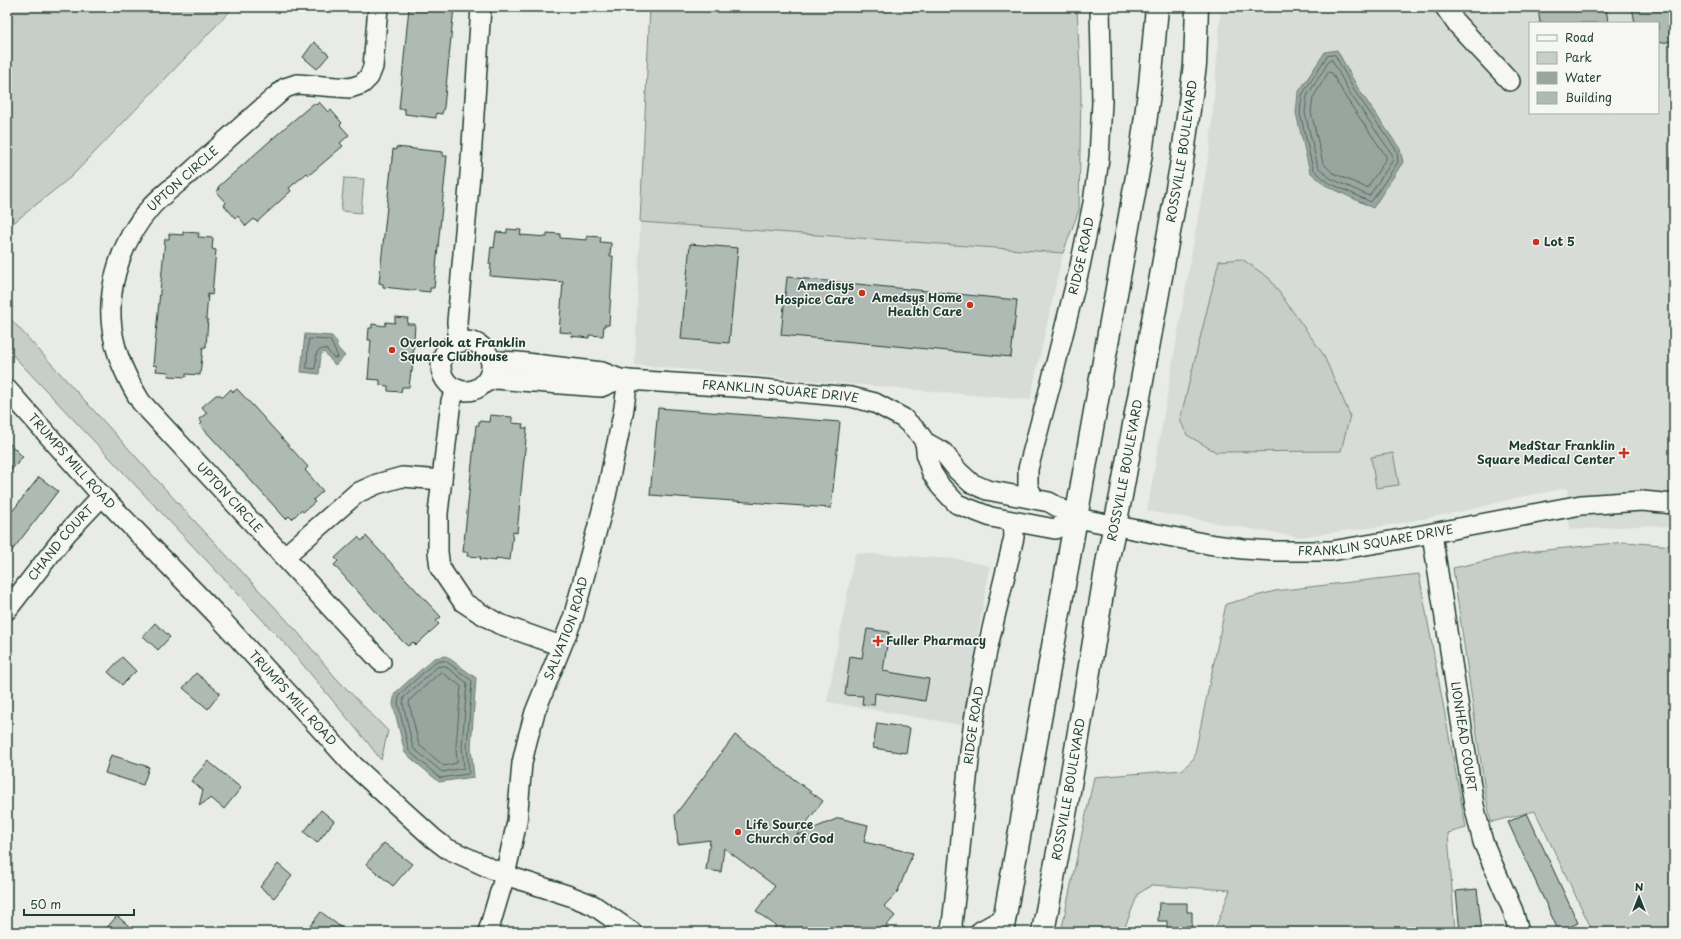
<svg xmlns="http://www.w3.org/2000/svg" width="1681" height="939" viewBox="0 0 1681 939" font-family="'Playpen Sans',sans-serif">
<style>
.built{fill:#d8dcd8;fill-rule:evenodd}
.green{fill:#c7cec9;stroke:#73867e}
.water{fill:#99a6a0;stroke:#687c75}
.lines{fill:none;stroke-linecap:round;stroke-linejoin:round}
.shore{stroke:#50675f;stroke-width:1}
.building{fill:#b0bab5;stroke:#1f3d34}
.minor-casing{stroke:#1f3d34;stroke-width:22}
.major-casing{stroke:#1f3d34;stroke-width:25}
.minor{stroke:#f6f6f2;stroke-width:19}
.major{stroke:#f6f6f2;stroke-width:22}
.poi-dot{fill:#c8321e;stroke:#f6f6f2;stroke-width:1.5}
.labels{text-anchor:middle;stroke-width:3;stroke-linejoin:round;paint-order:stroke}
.street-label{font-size:12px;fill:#1f3d34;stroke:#f6f6f2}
.poi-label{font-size:12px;font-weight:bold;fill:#1f3d34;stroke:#f6f6f2;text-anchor:start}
</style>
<rect width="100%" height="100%" fill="#e9ebe7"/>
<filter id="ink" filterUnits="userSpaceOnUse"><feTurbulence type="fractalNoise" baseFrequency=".025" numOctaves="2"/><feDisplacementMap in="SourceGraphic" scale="8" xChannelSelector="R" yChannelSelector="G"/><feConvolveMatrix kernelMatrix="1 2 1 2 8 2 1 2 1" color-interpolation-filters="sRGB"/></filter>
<g filter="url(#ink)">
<!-- built -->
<g class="built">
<path d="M1221 7H1674V528L1653 525 1570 530 1567 488 1516 498 1464 511 1385 526 1298 537 1147 511 1210 147ZM1530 23H1658V113H1530Z"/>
<path d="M640 222 929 241 1063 253 1030 400 635 365Z"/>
<path d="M855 553 957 559 990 566 962 725 827 702Z"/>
</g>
<!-- green -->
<g class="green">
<path d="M7 7H234L72 176 7 228Z"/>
<path d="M650 7H1077L1081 93 1079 210 1063 253 640 222Z"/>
<path d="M344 178 364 179 361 213 341 211Z"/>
<path d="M1242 259 1269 278 1323 354 1350 415 1341 451 1216 452 1187 435 1180 420 1219 261Z"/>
<path d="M7 315 177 502 295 629 336 678 388 731 381 760 368 743 289 648 7 349Z"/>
<path d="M1393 453 1399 485 1376 488 1371 457Z"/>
<path d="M1625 542 1674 546V932H1593L1535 811 1491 822 1485 791 1453 568 1526 552Z"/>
<path d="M1419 574 1466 828 1448 833 1455 932H1214L1230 890 1152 885 1138 894 1123 932H1061L1094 777 1182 770 1194 758 1226 604 1275 591Z"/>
</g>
<!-- water -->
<g class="water">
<path d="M1337 50 1359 90 1400 149 1403 162 1373 208 1325 185 1310 172 1296 113 1298 93 1325 52Z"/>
<path d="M305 334 332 336 338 344 336 346 345 356 335 365 324 352 321 354 319 374 301 372Z"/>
<path d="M446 656 476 678 471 747 474 777 439 782 405 753 393 704 395 693 434 658Z"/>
</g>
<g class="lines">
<!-- shore -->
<g class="shore">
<path d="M1335 55 1355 92 1397 151 1398 162 1371 202 1327 182 1313 169 1300 113 1302 95 1327 56Z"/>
<path d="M1332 60 1351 95 1392 154 1393 160 1369 196 1330 178 1318 167 1305 113 1307 96 1329 61Z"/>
<path d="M1329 72 1332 73 1346 98 1386 156V159L1367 188 1333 173 1323 163 1311 112 1313 98Z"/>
<path d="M309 339 330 340 338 357 334 358 326 349H322L317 352 315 369 307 368Z"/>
<path d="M446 661 472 681 467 747 469 772 468 774 440 778 409 751 398 703 400 694 435 662Z"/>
<path d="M445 666 467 683 462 747 464 768 442 772 413 748 403 703 404 697 437 667Z"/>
<path d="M441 672 461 686 456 746 457 763 444 766 419 745 409 703 410 700Z"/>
</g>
</g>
<!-- building -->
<g class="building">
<path d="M409 7H454L444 107 442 114 436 113V118L405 114V109H399Z"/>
<path d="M1538 7H1606L1608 23H1540Z"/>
<path d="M1632 7H1674V41L1658 43V23H1635Z"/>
<path d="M314 42 329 55 317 69 303 57Z"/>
<path d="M319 102 328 112 331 110 342 123 340 125 349 135 340 143 343 146 309 175 307 173 289 188 291 191 257 222 254 219 246 226 238 216 235 218 224 205 226 203 216 192 219 189 218 187 288 125 314 103 316 105Z"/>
<path d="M396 147 443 152V156H447L434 288H430V292L383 287V284L379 283 393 149 396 150Z"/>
<path d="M507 229 521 230 520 235 547 237V233L560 234V238L587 240V236L601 237 600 242 611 243 610 256H613L609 325H604L603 336 589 335V338L571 336 572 333 559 332 563 282 490 276 491 264H489L491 247 494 248 496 232 507 233Z"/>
<path d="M183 232 199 233 198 237 213 238 212 249 216 250 212 295 208 294 206 319H208L206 347H203L200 375 186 374V377L168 376 169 372 156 371 157 366 153 365 165 239H169V234L183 235Z"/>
<path d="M690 244 738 248 729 343 681 339Z"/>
<path d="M787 277 1017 300 1011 357 781 335Z"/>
<path d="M395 317 408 318 407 324H415L412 372 411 371 409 387H402L401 392 388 391V386L380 385V380L368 379 371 340H368L369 328H372V324L385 326 386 322 395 323Z"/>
<path d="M231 389 233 392 237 389 254 407 308 467 305 470 323 491 313 500 315 502 303 512 301 510 292 519 289 516 286 519 200 425 202 423 199 419 207 413 202 407 216 395H221L223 397Z"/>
<path d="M658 408 840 422 831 508 650 495Z"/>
<path d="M490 415 512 417V423L523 424 522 428H527L517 533 513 532 510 560 496 558V561L480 559 481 557 467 556 468 552H463L476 425H479V421L489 422Z"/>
<path d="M7 441 23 457 19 460 20 461 7 474Z"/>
<path d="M39 477 58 491 7 557V518Z"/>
<path d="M366 536 441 617 436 621 439 624 416 645 413 642 408 646 403 642 334 565 338 561 335 558 358 537 362 541Z"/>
<path d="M155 623 170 637 158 650 143 636Z"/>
<path d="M867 629 889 632 883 671 929 679 925 701 875 693 874 705 862 704 863 696 845 695 850 656 862 658Z"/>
<path d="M122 657 136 671 122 685 108 672Z"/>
<path d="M196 673 220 693 208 709 183 688Z"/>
<path d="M877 723 910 728 906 753 873 748Z"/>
<path d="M735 735 823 801 797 835 839 818 868 825 864 842 913 853 898 891 884 906 895 916 886 926 888 932H771L776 926 756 911 775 886 724 848 721 872 706 870 710 840 678 844 675 815Z"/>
<path d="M111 755 149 767 143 785 105 773Z"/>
<path d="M208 761 241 788 224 809 211 798 199 806 203 790 191 781Z"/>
<path d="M321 810 334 821 317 843 304 832Z"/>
<path d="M1527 813 1578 923 1559 932 1508 822Z"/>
<path d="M384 843 412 864 393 886 366 864Z"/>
<path d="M278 864 292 876 274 898 260 887Z"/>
<path d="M1477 889 1482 932H1460L1456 891Z"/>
<path d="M1159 903H1187V912H1192V926H1186V932H1167V921H1158Z"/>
<path d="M321 912 347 932H305Z"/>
<path d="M117 916 136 932H103Z"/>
</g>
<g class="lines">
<!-- minor casing -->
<g class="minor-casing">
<g id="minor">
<path id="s1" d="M378 7 373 67 369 77 362 84 350 88 297 84 285 88 275 97C247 121 220 146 193 170 180 182 161 195 150 208 118 245 103 297 115 344 120 365 130 384 141 402L381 662"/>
<path d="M1445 7 1456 23 1510 81"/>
<circle cx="466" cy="366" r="25"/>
<path d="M461 342 458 334 457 322 470 175 481 7"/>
<path id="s2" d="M490 359 497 361 518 362 602 372 620 379 628 380 751 388 851 397 875 403 903 418 918 432 925 442 943 452 958 471 971 483 987 490 1049 502 1077 518 1208 544 1243 549 1274 551H1331L1390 541 1581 505 1642 501 1674 504"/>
<path d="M486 382 495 379 601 387 620 379"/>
<path id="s3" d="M7 389 102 496 218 616 353 765 433 838 446 848 505 875 570 896 593 905 632 932"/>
<path d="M457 389 451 401 438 513V552L440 568 463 602 480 613 499 624 561 646"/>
<path d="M925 442 927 459 932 473 941 487 957 504 991 517 1055 529 1077 518"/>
<path id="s4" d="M1034 499 1028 486V469L1051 383 1080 266 1093 203 1099 158 1102 102 1100 7"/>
<path id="s5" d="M1432 534 1474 805 1483 842 1513 911 1519 932"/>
<path d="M284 557 357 493 377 484 402 477 442 480"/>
<path id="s6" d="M7 610 67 533 102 496"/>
<path id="s7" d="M488 932 505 875 517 822 522 763 527 741 535 712 573 618 606 496 623 414 628 380"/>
<path id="s8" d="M951 932C960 862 964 791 974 721 983 659 1000 598 1014 537L1013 522"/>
</g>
</g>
<!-- major casing -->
<g class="major-casing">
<g id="major">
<path d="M951 931 953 932"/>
<path d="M982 932 1004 920"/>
<path d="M1002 932 1141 154 1150 85 1157 7"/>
<path id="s9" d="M1043 932 1066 809 1108 558 1121 496 1182 161 1195 65 1197 7"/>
</g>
</g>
<!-- minor -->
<use href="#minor" class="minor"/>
<!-- major -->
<use href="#major" class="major"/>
</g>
</g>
<!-- markers -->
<g class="poi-dot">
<circle cx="1536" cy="242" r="4"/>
<circle cx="862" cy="293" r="4"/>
<circle cx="970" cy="305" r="4"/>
<circle cx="392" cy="350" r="4"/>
<path d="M1622 447h4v4h4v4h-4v4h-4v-4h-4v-4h4z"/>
<path d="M876 635h4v4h4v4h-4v4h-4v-4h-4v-4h4z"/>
<circle cx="738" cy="832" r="4"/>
</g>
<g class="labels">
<!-- street labels -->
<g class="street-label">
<text dy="4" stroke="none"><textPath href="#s9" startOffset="793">ROSSVILLE BOULEVARD</textPath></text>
<text transform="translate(183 179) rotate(-42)" y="4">UPTON CIRCLE</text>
<text dy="4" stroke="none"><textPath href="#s4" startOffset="251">RIDGE ROAD</textPath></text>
<text dy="4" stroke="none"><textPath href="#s2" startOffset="293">FRANKLIN SQUARE DRIVE</textPath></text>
<text dy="4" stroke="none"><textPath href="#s3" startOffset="97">TRUMPS MILL ROAD</textPath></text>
<text dy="4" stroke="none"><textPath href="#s9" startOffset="469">ROSSVILLE BOULEVARD</textPath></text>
<text dy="4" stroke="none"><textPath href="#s1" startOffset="680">UPTON CIRCLE</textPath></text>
<text dy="4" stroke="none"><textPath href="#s2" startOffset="931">FRANKLIN SQUARE DRIVE</textPath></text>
<text dy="4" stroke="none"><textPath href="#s6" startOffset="86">CHAND COURT</textPath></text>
<text dy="4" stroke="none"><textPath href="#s7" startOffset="315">SALVATION ROAD</textPath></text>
<text dy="4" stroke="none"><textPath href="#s3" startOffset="421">TRUMPS MILL ROAD</textPath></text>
<text dy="4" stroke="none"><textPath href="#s8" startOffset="208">RIDGE ROAD</textPath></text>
<text dy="4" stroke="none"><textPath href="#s5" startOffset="205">LIONHEAD COURT</textPath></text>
<text dy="4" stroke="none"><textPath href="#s9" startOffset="145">ROSSVILLE BOULEVARD</textPath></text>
</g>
<!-- poi labels -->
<g class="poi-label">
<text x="1544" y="246">Lot 5</text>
<text x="854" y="290" text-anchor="end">Amedisys<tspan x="854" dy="14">Hospice Care</tspan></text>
<text x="962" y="302" text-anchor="end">Amedsys Home<tspan x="962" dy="14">Health Care</tspan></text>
<text x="400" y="347">Overlook at Franklin<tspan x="400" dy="14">Square Clubhouse</tspan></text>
<text x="1615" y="450" text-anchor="end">MedStar Franklin<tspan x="1615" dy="14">Square Medical Center</tspan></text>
<text x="886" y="645">Fuller Pharmacy</text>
<text x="746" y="829">Life Source<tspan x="746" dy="14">Church of God</tspan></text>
</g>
</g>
<!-- margin -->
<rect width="1681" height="939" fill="none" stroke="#f6f6f2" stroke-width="24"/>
<rect x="12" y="12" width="1657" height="915" fill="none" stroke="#1f3d34" stroke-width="1.5" filter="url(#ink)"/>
<!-- legend -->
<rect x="1529" y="22" width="130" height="92" fill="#f6f6f2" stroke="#a0aca6"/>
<rect x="1537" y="35" width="20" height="6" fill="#f6f6f2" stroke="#a0aca6"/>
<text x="1565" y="42" font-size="12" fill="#1f3d34">Road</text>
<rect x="1537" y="52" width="20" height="12" fill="#c7cec9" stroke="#a0aca6"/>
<text x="1565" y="62" font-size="12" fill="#1f3d34">Park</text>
<rect x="1537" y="72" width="20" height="12" fill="#99a6a0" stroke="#a0aca6"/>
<text x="1565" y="82" font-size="12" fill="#1f3d34">Water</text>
<rect x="1537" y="92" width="20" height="12" fill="#b0bab5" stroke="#a0aca6"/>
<text x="1565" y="102" font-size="12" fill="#1f3d34">Building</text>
<!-- north arrow -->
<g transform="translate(1639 897)" stroke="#f6f6f2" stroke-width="3" paint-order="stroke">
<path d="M0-3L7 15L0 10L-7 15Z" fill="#1f3d34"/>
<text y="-6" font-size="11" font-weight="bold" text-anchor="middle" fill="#1f3d34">N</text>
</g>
<!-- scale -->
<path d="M24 909v6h110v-6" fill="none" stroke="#1f3d34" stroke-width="2"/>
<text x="30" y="909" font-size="12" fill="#1f3d34" stroke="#f6f6f2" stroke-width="3" paint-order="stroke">50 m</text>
</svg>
